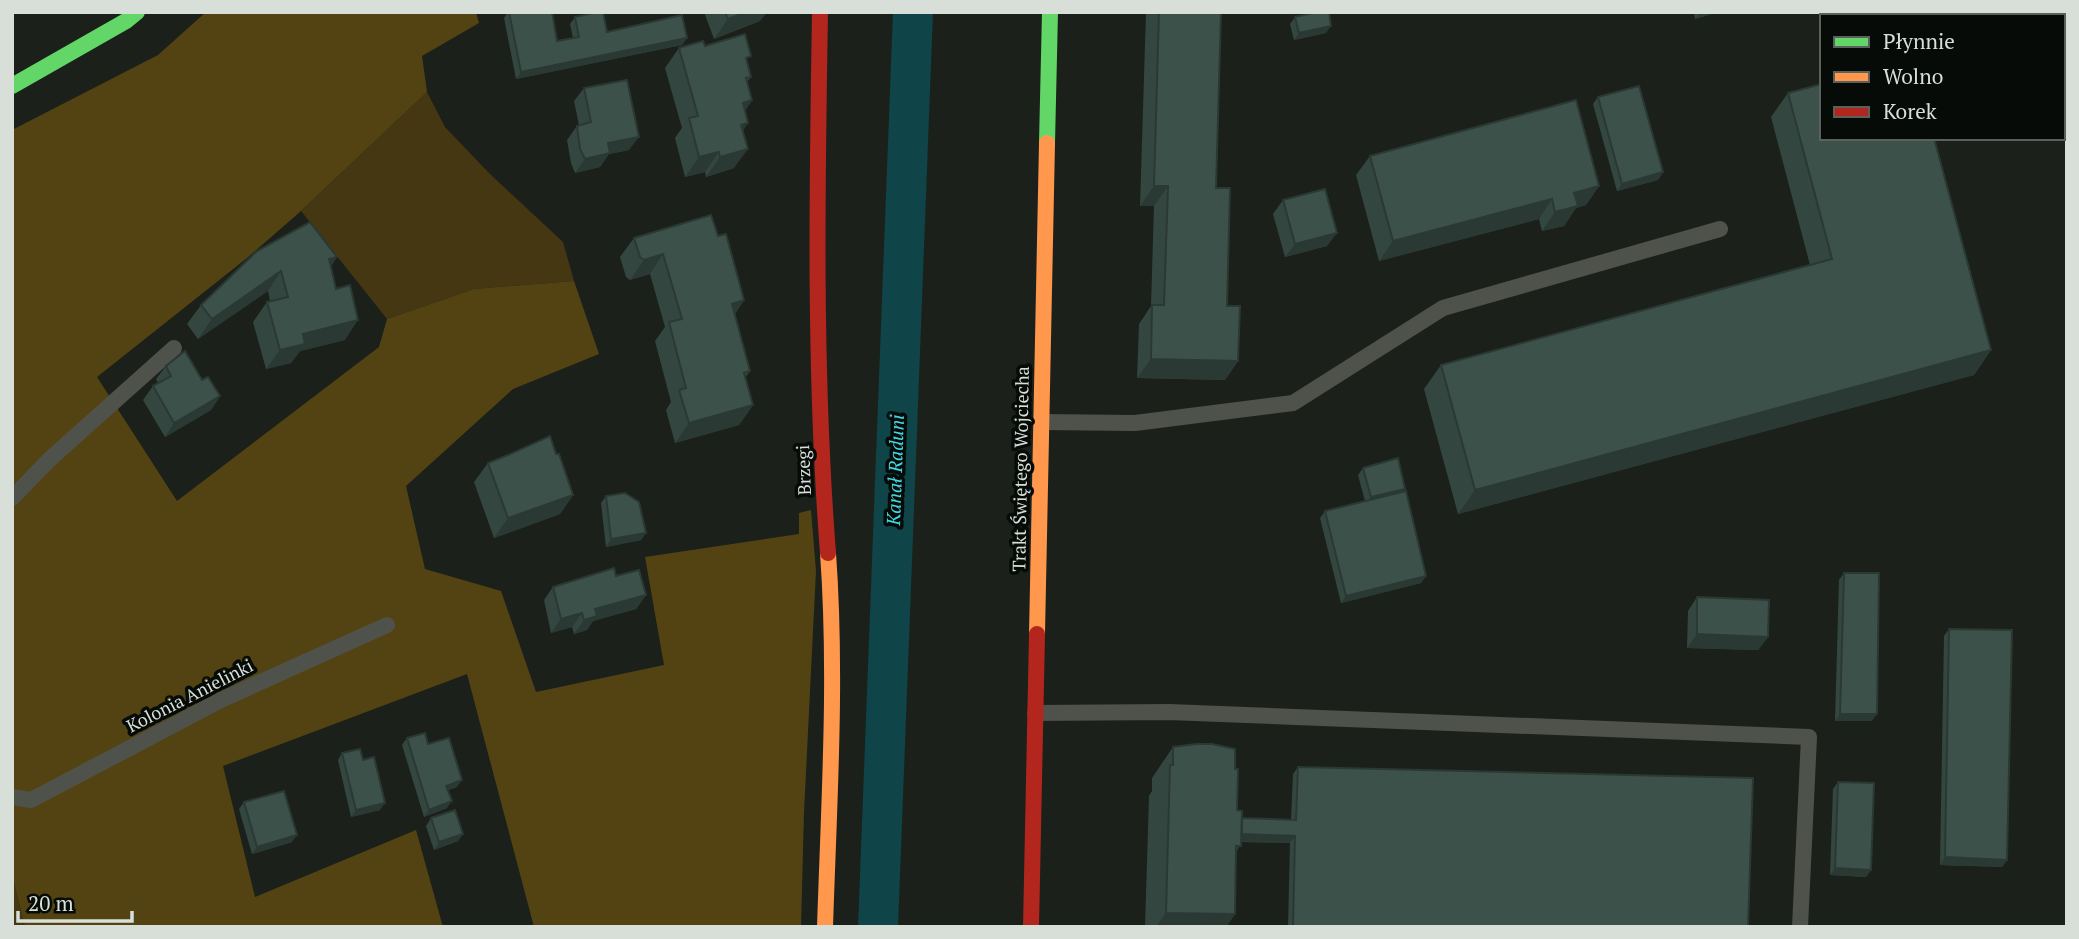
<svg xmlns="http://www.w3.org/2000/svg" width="2079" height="939" viewBox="0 0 2079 939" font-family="'PT Serif',serif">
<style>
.green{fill:#443712}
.forest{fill:#534312}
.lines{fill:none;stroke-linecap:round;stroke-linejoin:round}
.canal{stroke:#0f4448;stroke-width:40}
.lane{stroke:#4f524a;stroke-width:16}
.fast{stroke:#63d668;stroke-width:16}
.slow{stroke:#ff974d;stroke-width:16}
.jam{stroke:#b3261e;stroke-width:16}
.wall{fill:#344640}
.shaded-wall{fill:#2b3934}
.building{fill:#3d514b;stroke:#2b3934;stroke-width:2}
.labels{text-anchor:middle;stroke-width:7;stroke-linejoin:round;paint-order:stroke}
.street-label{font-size:18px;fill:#d8dfd9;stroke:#060b07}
.water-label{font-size:19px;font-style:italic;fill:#40d9e6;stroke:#060b07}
</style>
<rect width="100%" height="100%" fill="#1b201b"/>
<!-- green -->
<g class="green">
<path d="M427 92 445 127 490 174 563 242 574 281 474 289 387 319 301 211Z"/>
<path d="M12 875 25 927H12Z"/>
</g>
<!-- forest -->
<g class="forest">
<path d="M206 12H476L479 23 422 56 427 92 301 211 247 258 97 377 177 501 379 347 387 319 474 289 574 281 599 354 513 389 406 486 425 569 501 591 536 692 664 665 645 557 799 534V513L811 510 816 571 804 812 801 927H534L467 674 223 766 255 897 416 830 443 927H25L12 875V130L158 55Z"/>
<path d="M1992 12H2067V72L2063 75V16H1992Z"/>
</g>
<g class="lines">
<!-- canal -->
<path class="canal" d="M878 927 913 12"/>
<!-- lane -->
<g class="lane">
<path d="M1042 422 1135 423 1293 403 1443 308 1720 229"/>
<path d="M12 498 50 459 174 348"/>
<path d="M1035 713 1169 712 1809 737 1800 927"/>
<path d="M12 797 31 800 221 700 387 625"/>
</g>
<!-- fast -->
<g class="fast">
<path d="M12 86 126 21 137 12"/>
<path d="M1047 143 1050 12"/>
</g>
<!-- slow -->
<g class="slow">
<path d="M1037 634 1047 143"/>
<path d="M825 927C829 803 837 676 828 553"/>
</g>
<!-- jam -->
<g class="jam">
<path d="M820 12C817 192 814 373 828 553"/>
<path d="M1031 927 1037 634"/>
</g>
</g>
<!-- wall -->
<g class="wall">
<path d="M508 12H552L557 41 573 38 570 24 575 17 607 32 687 38 682 45 516 79 504 18Z"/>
<path d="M704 12H767L760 21 714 39Z"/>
<path d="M1146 12H1221L1216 188 1227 306 1238 361 1225 380 1137 378 1139 324 1151 306 1154 206H1140Z"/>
<path d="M1694 12H1718L1695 19Z"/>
<path d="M1295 17 1326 33 1294 40 1290 24Z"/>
<path d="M705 46 747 62 751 77 747 82 752 100 745 111 743 131 734 168 706 177 705 172 685 177 675 138 682 128 665 68 679 48Z"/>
<path d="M584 88 629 150 609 154 600 167 575 173 571 163 567 140 577 126 579 125 574 101Z"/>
<path d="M1788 93 1991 350 1974 375 1458 514 1424 389 1441 365 1810 265 1771 117Z"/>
<path d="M1598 97 1663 172 1658 180 1617 191 1593 104Z"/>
<path d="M1370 156 1599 186 1586 205 1576 208 1564 226 1542 231 1539 219 1379 261 1356 175Z"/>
<path d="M1283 200 1327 246 1285 257 1273 214Z"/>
<path d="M718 236 744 300 735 314 750 371 745 378 753 405 739 425 675 443 666 410 671 402 655 341 665 327 650 274 630 280 626 277 620 257 634 238Z"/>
<path d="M257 251 337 257 331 266 345 340 300 351 291 363 266 369 253 322 267 302 270 301 268 291 198 339 187 324 201 305Z"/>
<path d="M166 366 202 380 220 396 211 410 165 437 143 400 153 386 158 383 156 379Z"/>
<path d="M556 454 573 495 560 514 494 538 474 482 488 463Z"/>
<path d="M1363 468 1405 489 1403 492 1426 576 1421 583 1341 603 1320 518 1325 511 1365 501 1358 475Z"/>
<path d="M606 496 646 533 641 540 606 547 601 503Z"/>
<path d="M1844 573 1872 721H1835L1839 580Z"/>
<path d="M616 576 646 595 636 609 593 621 587 630 574 634 572 627 551 633 544 600 553 587Z"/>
<path d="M1697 597 1768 637 1758 650 1687 648 1688 611Z"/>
<path d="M1949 629 2007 860 2002 867 1940 865 1944 636Z"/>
<path d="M407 738 428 744 457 787 448 790 447 808 424 817 402 745Z"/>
<path d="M1173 747 1235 769 1237 810 1242 818 1291 820 1293 774 1298 767 1748 927H1288L1290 843 1241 842 1236 853 1235 914 1226 927H1145L1149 796 1152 791V778Z"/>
<path d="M342 753 363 760 380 810 351 817 338 760Z"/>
<path d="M1838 782 1871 870 1866 877 1830 875 1833 789Z"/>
<path d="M244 802 292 842 252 854 239 809Z"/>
<path d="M431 818 463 834 458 841 434 850 426 826Z"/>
</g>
<!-- shaded-wall -->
<g class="shaded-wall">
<path d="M746 12H767L760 21 714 39 728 19Z"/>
<path d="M1700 12H1718L1695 19Z"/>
<path d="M1331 26 1326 33 1294 40 1299 33Z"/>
<path d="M687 38 682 45 516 79 521 72Z"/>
<path d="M752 100 739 120 743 103Z"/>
<path d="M748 123 735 143 741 125Z"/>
<path d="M639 137 629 150 609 154 600 167 575 173 585 159 608 143Z"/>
<path d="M748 149 734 168 706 177 720 157Z"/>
<path d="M719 152 705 172 685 177 699 157Z"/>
<path d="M1663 172 1658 180 1617 191 1622 184Z"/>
<path d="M1154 186H1168L1154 206H1140Z"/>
<path d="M1599 186 1586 205 1576 208 1564 226 1542 231 1555 212 1574 193Z"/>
<path d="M1552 199 1539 219 1379 261 1393 241Z"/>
<path d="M1337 233 1327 246 1285 257 1295 244Z"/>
<path d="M663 254 650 274 630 280 644 260Z"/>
<path d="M337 257 324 276 329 259Z"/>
<path d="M281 271 268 291 198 339 212 319Z"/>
<path d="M744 300 731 320 732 304Z"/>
<path d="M358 320 345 340 300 351 291 363 266 369 280 350 303 334Z"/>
<path d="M1991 350 1974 375 1458 514 1475 490Z"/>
<path d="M1151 359 1238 361 1225 380 1137 378Z"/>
<path d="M220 396 211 410 165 437 174 423Z"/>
<path d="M753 405 739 425 675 443 689 423Z"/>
<path d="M1405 489 1400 496 1366 504 1371 497Z"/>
<path d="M573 495 560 514 494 538 508 518Z"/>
<path d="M646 533 641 540 606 547 611 539Z"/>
<path d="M1426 576 1421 583 1341 603 1346 596Z"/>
<path d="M646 595 636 609 593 621 587 630 574 634 584 620 595 609Z"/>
<path d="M582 613 572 627 551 633 561 619Z"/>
<path d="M1697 634 1768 637 1758 650 1687 648Z"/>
<path d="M1840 714H1877L1872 721H1835Z"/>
<path d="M462 780 457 787 441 793 446 786Z"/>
<path d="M452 801 447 808 424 817 429 810Z"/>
<path d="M385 803 380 810 351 817 356 810Z"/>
<path d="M463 834 458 841 434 850 439 842Z"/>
<path d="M1220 834 1295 836 1290 843 1215 841Z"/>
<path d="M297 835 292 842 252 854 257 847Z"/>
<path d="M1945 857 2007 860 2002 867 1940 865Z"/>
<path d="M1835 868 1871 870 1866 877 1830 875Z"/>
<path d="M1166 913 1235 914 1226 927H1156Z"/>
</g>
<!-- building -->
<g class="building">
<path d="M509 12H552L557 41 579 37 575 17 597 12H603L607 32 682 15 687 38 521 72Z"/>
<path d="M725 12H746L728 19Z"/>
<path d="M1159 12H1221L1216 188H1230L1227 306H1240L1238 361 1151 359 1152 305H1164L1168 186H1154Z"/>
<path d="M1317 12H1329L1331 26 1299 33 1295 17Z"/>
<path d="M745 34 751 56 746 58 751 77 746 78 752 100 743 103 748 123 741 125 748 149 720 157 719 152 699 157 689 118 698 116 679 48 703 41 705 46Z"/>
<path d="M627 80 639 137 608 143 610 153 585 159 580 149 577 126 591 122 584 88Z"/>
<path d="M1822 84V138H1934L1991 350 1475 490 1441 365 1832 259 1788 93Z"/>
<path d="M1639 86 1663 172 1622 184 1598 97Z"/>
<path d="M1576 100 1599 186 1574 193 1578 206 1555 212 1552 199 1393 241 1370 156Z"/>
<path d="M1325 189 1337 233 1295 244 1283 200Z"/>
<path d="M711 215 718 236 726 234 744 300 732 304 750 371 744 373 753 405 689 423 679 390 686 388 669 322 682 319 663 254 644 260 640 257 634 238Z"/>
<path d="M310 222 337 257 329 259 336 289 350 285 358 320 303 334 305 344 280 350 267 302 288 297 281 271 212 319 201 305 257 251Z"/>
<path d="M185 351 202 380 208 377 220 396 174 423 153 386 171 376 166 366Z"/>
<path d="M550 436 556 454H559L573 495 508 518 488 463 508 455Z"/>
<path d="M1398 458 1405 489 1371 497 1363 468Z"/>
<path d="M1406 491 1426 576 1346 596 1325 511Z"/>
<path d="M625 493 639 502 646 533 611 539 606 496Z"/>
<path d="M614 568 616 576 639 570 646 595 595 609 597 616 584 620 582 613 561 619 553 587Z"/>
<path d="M1844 573H1879L1877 714H1840Z"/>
<path d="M1697 597 1769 600 1768 637 1697 634Z"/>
<path d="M1949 629 2012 630 2007 860 1945 857Z"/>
<path d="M425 733 428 744 449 738 462 780 446 786 452 801 429 810 407 738Z"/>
<path d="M1196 744H1212L1235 749V769H1238L1237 810 1242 811 1241 846H1236L1235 914 1166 913 1170 765H1173V747Z"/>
<path d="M360 749 363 760 374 757 385 803 356 810 342 753Z"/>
<path d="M1298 767 1753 778 1748 927H1293L1295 836 1242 834V818L1296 820Z"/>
<path d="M1838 782 1874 783 1871 870 1835 868Z"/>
<path d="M284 791 297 835 257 847 244 802Z"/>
<path d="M455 810 463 834 439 842 431 818Z"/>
</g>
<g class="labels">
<!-- street labels -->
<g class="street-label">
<text transform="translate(1021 469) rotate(-89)" y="6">Trakt Świętego Wojciecha</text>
<text transform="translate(804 470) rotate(-92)" y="6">Brzegi</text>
<text transform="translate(190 696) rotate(-27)" y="6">Kolonia Anielinki</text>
</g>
<!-- water labels -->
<g class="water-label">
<text transform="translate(895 470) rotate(-88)" y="7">Kanał Raduni</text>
</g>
</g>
<!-- border -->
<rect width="2079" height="939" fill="none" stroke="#d8dfd9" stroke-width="28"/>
<!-- legend -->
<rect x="1820" y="14" width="245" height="126" fill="#060b07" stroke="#5a605b" stroke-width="2"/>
<rect x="1834" y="37" width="35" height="10" fill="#63d668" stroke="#5a605b" stroke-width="2"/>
<text x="1883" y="49" font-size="21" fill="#d8dfd9">Płynnie</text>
<rect x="1834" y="72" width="35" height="10" fill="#ff974d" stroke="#5a605b" stroke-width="2"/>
<text x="1883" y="84" font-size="21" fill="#d8dfd9">Wolno</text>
<rect x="1834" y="107" width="35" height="10" fill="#b3261e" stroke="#5a605b" stroke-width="2"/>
<text x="1883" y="119" font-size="21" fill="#d8dfd9">Korek</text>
<!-- scale -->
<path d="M18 911v10h114v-10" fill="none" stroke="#d8dfd9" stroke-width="3.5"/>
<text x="28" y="911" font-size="21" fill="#d8dfd9" stroke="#060b07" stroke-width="5" paint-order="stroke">20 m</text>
</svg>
